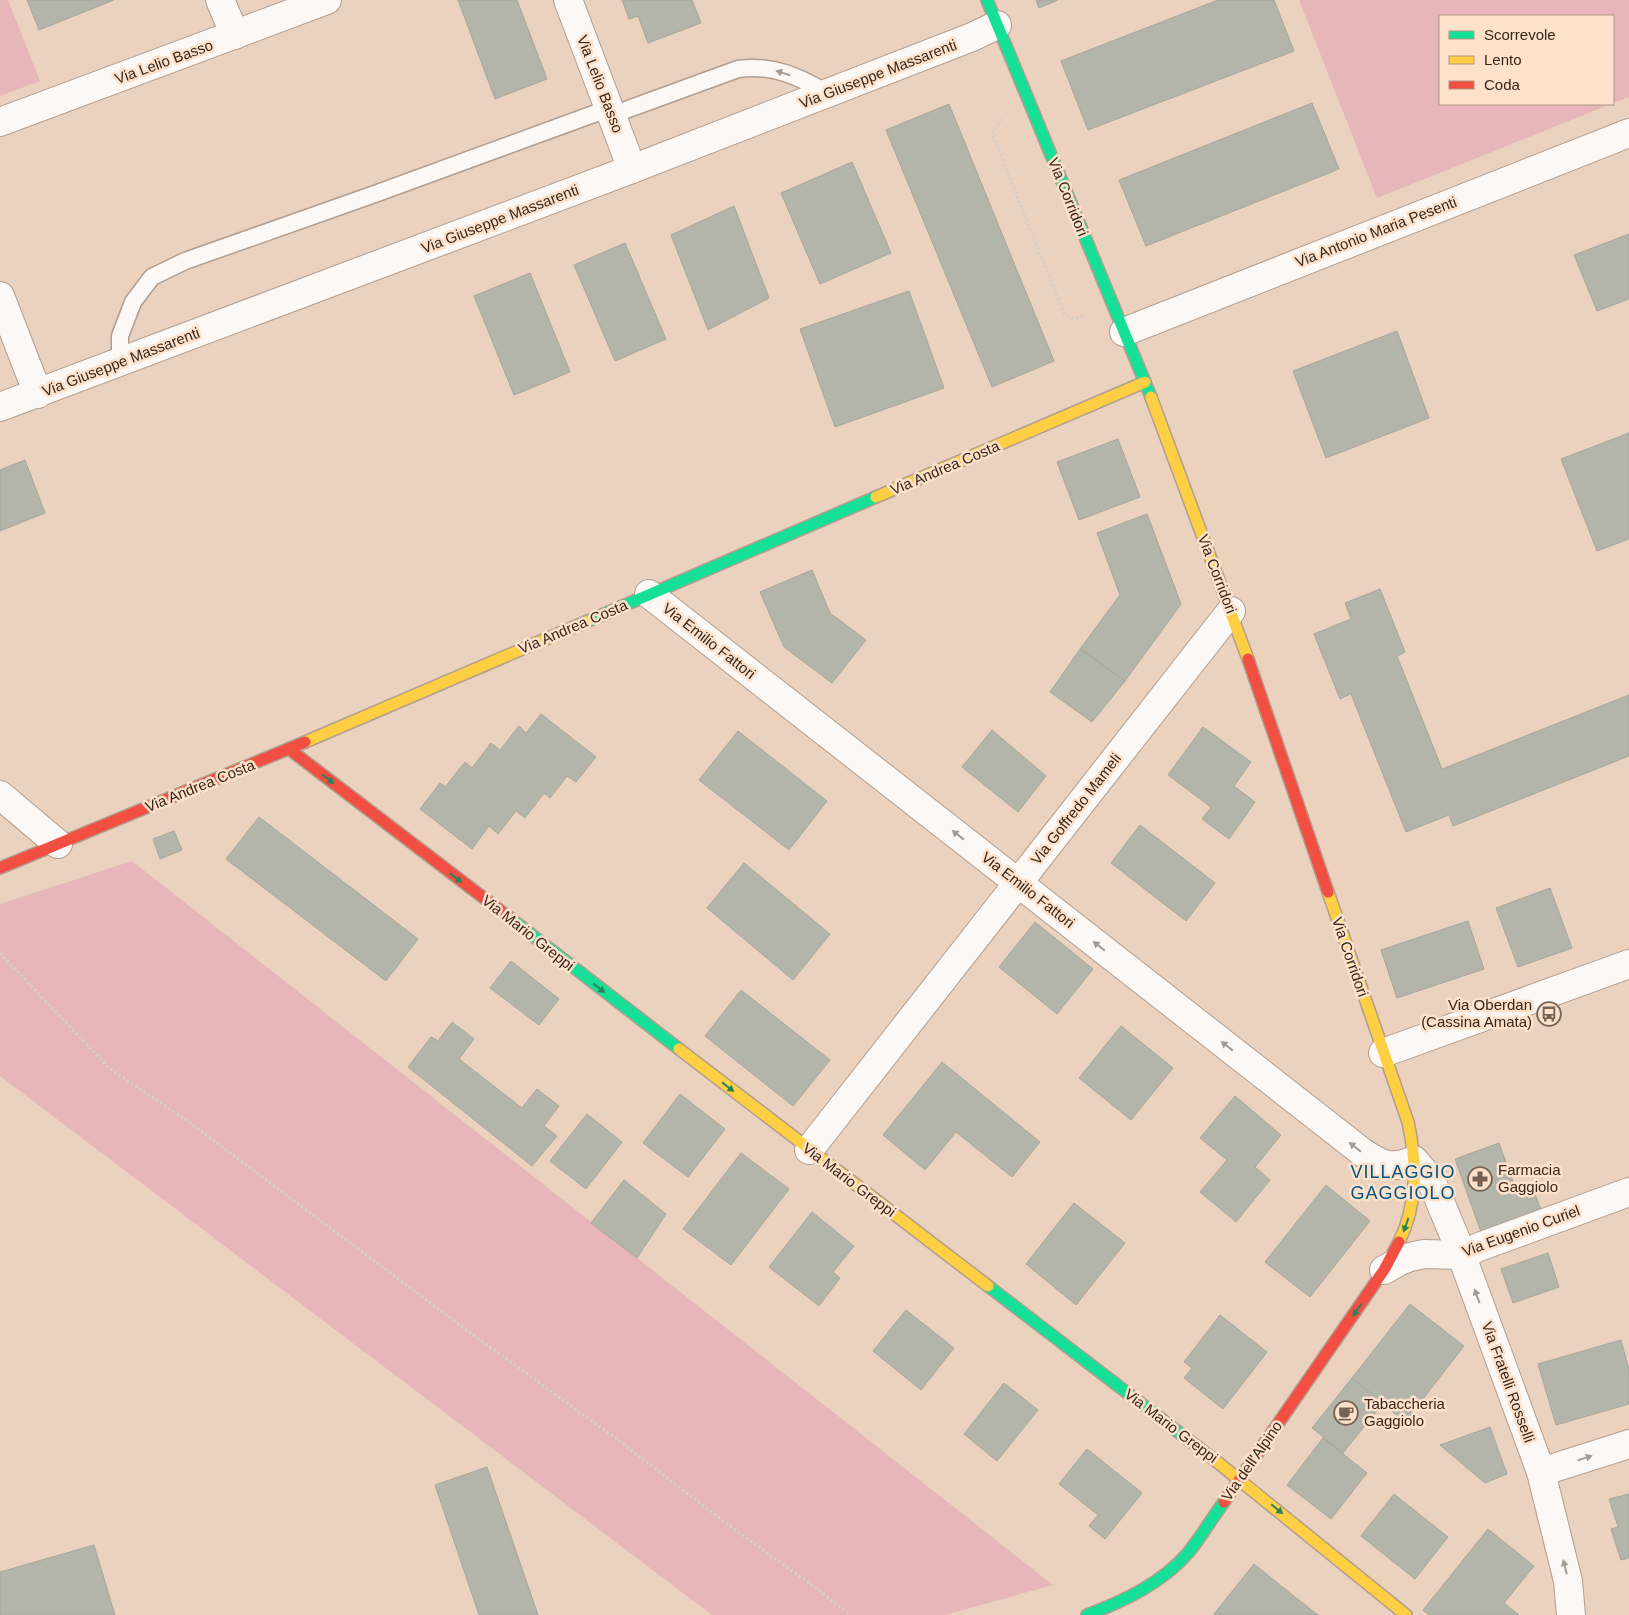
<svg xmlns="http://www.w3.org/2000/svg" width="1629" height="1615" viewBox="0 0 1629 1615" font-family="Arial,sans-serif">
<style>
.green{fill:#e6b6b8}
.building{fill:#b3b5aa;stroke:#a5a79b}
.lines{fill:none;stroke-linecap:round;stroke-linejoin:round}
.lane-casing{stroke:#b19e8f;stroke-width:19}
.street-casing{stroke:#b19e8f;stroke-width:30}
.fast-casing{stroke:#b19e8f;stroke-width:14}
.slow-casing{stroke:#b19e8f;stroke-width:14}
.jam-casing{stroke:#b19e8f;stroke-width:14}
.path{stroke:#d6cfc9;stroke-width:3;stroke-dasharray:2.5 2.5;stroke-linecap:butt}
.lane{stroke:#fcf8f5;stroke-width:16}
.street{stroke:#fcf8f5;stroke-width:28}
.fast{stroke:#16e098;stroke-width:11}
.slow{stroke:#ffcf43;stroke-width:11}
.jam{stroke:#f24e42;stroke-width:11}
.oneway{fill:#a49a92}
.oneway2{fill:#278458}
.labels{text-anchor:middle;stroke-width:5;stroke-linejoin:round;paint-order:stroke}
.street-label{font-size:15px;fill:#382719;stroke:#fde1cb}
.poi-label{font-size:15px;fill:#382719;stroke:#fde1cb;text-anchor:start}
.quarter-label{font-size:18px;letter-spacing:1px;fill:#005581;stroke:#fde1cb}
</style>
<rect width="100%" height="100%" fill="#ead2be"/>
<!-- green -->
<g class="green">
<path d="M0 0H8L40 81 0 96Z"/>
<path d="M1299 0H1629V97L1613 103V16H1440V104H1611L1377 198Z"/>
<path d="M132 861 1053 1585 945 1615H712L0 1076V904Z"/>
</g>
<!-- building -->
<g class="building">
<path d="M27 0H114L39 30Z"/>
<path d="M458 0H517L547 79 495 99Z"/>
<path d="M622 0H692L701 23 648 43 638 16 629 19Z"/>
<path d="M1036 0H1058L1039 8Z"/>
<path d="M1218 0H1274L1294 51 1088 130 1061 61Z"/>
<path d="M1312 103 1339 169 1146 246 1119 180Z"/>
<path d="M949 104 1054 361 992 387 886 130Z"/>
<path d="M852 162 891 253 820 284 781 193Z"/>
<path d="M734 206 769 298 708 330 671 235Z"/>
<path d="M1629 234V299L1597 311 1574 255Z"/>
<path d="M625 243 666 339 615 361 574 265Z"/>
<path d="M530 273 570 372 514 395 474 296Z"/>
<path d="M909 291 944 388 835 427 800 329Z"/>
<path d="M1397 331 1429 418 1326 458 1293 371Z"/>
<path d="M1629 433V539L1597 551 1561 459Z"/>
<path d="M1118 439 1140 497 1079 520 1057 462Z"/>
<path d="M25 460 45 513 0 531V470Z"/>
<path d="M1147 514 1181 604 1125 681 1080 649 1120 595 1097 533Z"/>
<path d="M812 570 830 613 866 640 832 683 784 647 760 592Z"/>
<path d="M1380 589 1405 652 1397 656 1442 769 1629 695V756L1453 826 1449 815 1406 832 1351 694 1340 699 1314 634 1351 619 1345 603Z"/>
<path d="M1080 649 1125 681 1092 722 1050 692Z"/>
<path d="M541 714 596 757 576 782 567 776 550 798 544 793 525 818 516 811 498 834 489 826 472 849 420 809 440 783 445 787 465 762 472 768 491 743 500 750 519 726 526 733Z"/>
<path d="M1203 727 1251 762 1234 786 1255 802 1229 839 1202 819 1211 807 1168 775Z"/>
<path d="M992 730 1046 776 1018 812 962 767Z"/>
<path d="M738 731 827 801 789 850 699 780Z"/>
<path d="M259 817 418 939 386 981 226 859Z"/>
<path d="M1140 825 1215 883 1186 921 1111 863Z"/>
<path d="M174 831 182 850 160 859 153 839Z"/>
<path d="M744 863 830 934 793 980 707 908Z"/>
<path d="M1550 888 1572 948 1518 967 1496 908Z"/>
<path d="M1468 921 1484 969 1397 998 1381 950Z"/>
<path d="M1035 922 1093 969 1057 1014 999 967Z"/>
<path d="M511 961 559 999 539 1025 490 988Z"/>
<path d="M741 990 830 1060 793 1106 705 1036Z"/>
<path d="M452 1022 474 1039 459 1059 522 1108 537 1089 559 1106 544 1126 557 1136 532 1166 408 1067 431 1037 438 1041Z"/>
<path d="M1121 1026 1173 1068 1131 1120 1079 1078Z"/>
<path d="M942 1062 1040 1142 1012 1177 956 1132 925 1170 883 1135Z"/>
<path d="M680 1094 725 1129 688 1177 643 1143Z"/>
<path d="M1235 1096 1281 1135 1255 1167 1270 1180 1236 1222 1200 1192 1227 1160 1200 1138Z"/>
<path d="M587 1114 622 1142 586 1189 550 1161Z"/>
<path d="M1499 1143 1518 1195 1533 1189 1541 1210 1481 1232 1455 1159Z"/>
<path d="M741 1153 789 1189 731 1265 683 1229Z"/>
<path d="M624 1180 666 1214 637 1258 591 1223Z"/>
<path d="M1326 1185 1370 1221 1310 1297 1265 1262Z"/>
<path d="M1074 1203 1125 1243 1076 1305 1026 1264Z"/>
<path d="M812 1212 854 1246 833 1272 840 1278 819 1306 769 1267Z"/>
<path d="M1548 1253 1559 1287 1513 1303 1501 1269Z"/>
<path d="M1410 1304 1464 1346 1405 1422 1352 1378Z"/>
<path d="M906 1310 954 1348 921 1390 873 1351Z"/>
<path d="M1220 1315 1267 1352 1223 1409 1184 1378 1192 1368 1184 1362Z"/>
<path d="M1621 1340 1629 1370V1404L1556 1425 1538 1364Z"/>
<path d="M1352 1378 1383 1403 1343 1453 1312 1428Z"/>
<path d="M1004 1383 1038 1410 997 1461 964 1434Z"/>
<path d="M1490 1427 1507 1474 1485 1483 1440 1445Z"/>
<path d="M1323 1438 1367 1473 1331 1519 1287 1485Z"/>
<path d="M1087 1449 1142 1493 1105 1539 1089 1526 1098 1515 1059 1484Z"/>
<path d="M487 1467 538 1615H479L435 1485Z"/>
<path d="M1394 1494 1448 1537 1415 1579 1361 1536Z"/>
<path d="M1629 1494V1558L1621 1560 1611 1529 1618 1527 1609 1499Z"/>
<path d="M1488 1529 1534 1566 1504 1603 1519 1615H1429L1423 1610Z"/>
<path d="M94 1545 115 1615H0V1572Z"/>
<path d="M1254 1564 1295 1597 1318 1615H1215L1214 1614Z"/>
</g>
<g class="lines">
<!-- lane casing -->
<g class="lane-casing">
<g id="lane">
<path d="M612 115 738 69C772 64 798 76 827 93"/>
<path d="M120 362V336L133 302 152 277 185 261 372 195 610 108"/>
</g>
</g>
<!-- street casing -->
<g class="street-casing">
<g id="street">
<path d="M220 0 235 35"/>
<path d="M568 0 632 169"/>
<path d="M0 122 327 0"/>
<path d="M0 296 38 394"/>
<path d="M1124 332 1629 133"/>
<path d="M0 407 632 169 972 37 997 25"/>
<path d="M649 594 1362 1152C1381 1165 1392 1170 1414 1160L1431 1180 1456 1240 1541 1472 1568 1581 1571 1615"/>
<path d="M0 795 58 844"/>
<path d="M1383 1053 1629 964"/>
<path d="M809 1150 1231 611"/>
<path d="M1384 1270 1400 1261 1410 1257 1424 1254 1462 1255 1479 1247 1629 1192"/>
<path d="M1541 1472 1629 1444"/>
</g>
</g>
<!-- fast casing -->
<g class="fast-casing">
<g id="fast">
<path d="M987 0 1151 397"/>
<path d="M588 621 876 497"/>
<path d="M510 918 679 1049"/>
<path d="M988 1286 1216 1461"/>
<path d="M1087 1615C1124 1601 1162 1583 1188 1553 1201 1537 1212 1518 1224 1502"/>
</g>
</g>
<!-- slow casing -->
<g class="slow-casing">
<g id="slow">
<path d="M1151 397 1248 659"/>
<path d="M876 497 1145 382"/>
<path d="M305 742 588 621"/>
<path d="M1328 892 1408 1122C1417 1163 1418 1203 1399 1242"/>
<path d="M679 1049 988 1286"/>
<path d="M1216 1461 1406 1615"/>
</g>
</g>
<!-- jam casing -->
<g class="jam-casing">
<g id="jam">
<path d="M1248 659 1328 892"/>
<path d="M289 749 510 918"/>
<path d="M0 868 305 742"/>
<path d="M1224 1502 1384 1270 1399 1242"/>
</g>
</g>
<!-- path -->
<g class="path">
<path d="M1002 119 992 133 1064 314 1074 319 1083 316"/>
<path d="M0 953 109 1068 189 1122 468 1331 618 1440 727 1524 813 1586 850 1615"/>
</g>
<!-- lane -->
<use href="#lane" class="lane"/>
<!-- street -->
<use href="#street" class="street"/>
<!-- fast -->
<use href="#fast" class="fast"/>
<!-- slow -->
<use href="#slow" class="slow"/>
<!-- jam -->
<use href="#jam" class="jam"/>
</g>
<!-- one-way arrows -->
<defs><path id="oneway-solid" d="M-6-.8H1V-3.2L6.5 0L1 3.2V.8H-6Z" transform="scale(1.25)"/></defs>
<g class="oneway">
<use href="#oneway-solid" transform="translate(783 73) rotate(-163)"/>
<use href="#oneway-solid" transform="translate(958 835) rotate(-142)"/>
<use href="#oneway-solid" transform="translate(1099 946) rotate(-142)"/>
<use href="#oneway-solid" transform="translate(1227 1046) rotate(-142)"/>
<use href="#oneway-solid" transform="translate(1355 1147) rotate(-142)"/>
<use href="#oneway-solid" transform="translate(1477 1296) rotate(-110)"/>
<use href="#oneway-solid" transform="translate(1585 1458) rotate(-17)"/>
<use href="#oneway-solid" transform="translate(1565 1567) rotate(-104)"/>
</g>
<g class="oneway2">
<use href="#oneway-solid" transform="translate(328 779) rotate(38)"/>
<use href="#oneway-solid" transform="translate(456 878) rotate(38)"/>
<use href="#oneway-solid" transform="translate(599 988) rotate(38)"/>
<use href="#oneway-solid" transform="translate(728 1087) rotate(38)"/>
<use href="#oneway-solid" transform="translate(1406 1225) rotate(110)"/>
<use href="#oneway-solid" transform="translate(1357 1310) rotate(125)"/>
<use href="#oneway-solid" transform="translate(1277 1509) rotate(39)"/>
</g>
<!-- icons -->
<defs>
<g id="bus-ring" transform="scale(1.25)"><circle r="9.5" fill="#fde1cb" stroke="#766353" stroke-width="1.5"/><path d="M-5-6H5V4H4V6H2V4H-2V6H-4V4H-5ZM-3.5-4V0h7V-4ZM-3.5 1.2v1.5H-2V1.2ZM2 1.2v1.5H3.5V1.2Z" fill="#766353"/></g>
<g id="pharmacy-ring" transform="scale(1.25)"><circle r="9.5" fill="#fde1cb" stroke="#766353" stroke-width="1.5"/><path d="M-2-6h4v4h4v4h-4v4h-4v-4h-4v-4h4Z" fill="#766353"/></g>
<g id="cafe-ring" transform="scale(1.25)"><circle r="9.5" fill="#fde1cb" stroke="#766353" stroke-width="1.5"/><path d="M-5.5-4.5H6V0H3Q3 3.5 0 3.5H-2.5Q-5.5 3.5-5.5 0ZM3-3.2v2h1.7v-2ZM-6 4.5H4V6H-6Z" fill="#766353"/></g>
</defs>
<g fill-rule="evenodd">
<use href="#bus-ring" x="1549" y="1014"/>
<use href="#pharmacy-ring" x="1480" y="1179"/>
<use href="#cafe-ring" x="1346" y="1413"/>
</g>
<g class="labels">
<!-- street labels -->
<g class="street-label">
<text transform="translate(164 62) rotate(-20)" y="5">Via Lelio Basso</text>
<text transform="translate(878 74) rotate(-21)" y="5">Via Giuseppe Massarenti</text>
<text transform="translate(600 84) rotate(69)" y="5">Via Lelio Basso</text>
<text transform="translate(1068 197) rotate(68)" y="5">Via Corridori</text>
<text transform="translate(500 219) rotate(-21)" y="5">Via Giuseppe Massarenti</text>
<text transform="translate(1376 232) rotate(-21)" y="5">Via Antonio Maria Pesenti</text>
<text transform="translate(121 362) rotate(-21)" y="5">Via Giuseppe Massarenti</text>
<text transform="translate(945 468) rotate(-23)" y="5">Via Andrea Costa</text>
<text transform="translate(1217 574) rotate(69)" y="5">Via Corridori</text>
<text transform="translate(573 627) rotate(-23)" y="5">Via Andrea Costa</text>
<text transform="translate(709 641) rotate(38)" y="5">Via Emilio Fattori</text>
<text transform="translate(200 786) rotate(-22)" y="5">Via Andrea Costa</text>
<text transform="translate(1076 809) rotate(-52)" y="5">Via Goffredo Mameli</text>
<text transform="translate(1028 890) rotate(38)" y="5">Via Emilio Fattori</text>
<text transform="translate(528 933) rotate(38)" y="5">Via Mario Greppi</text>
<text transform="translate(1350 957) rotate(71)" y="5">Via Corridori</text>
<text transform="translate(849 1180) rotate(37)" y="5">Via Mario Greppi</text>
<text transform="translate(1521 1231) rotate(-20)" y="5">Via Eugenio Curiel</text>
<text transform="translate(1508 1382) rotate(70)" y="5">Via Fratelli Rosselli</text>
<text transform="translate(1171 1426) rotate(37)" y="5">Via Mario Greppi</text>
<text transform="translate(1252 1461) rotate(-55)" y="5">Via dell'Alpino</text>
</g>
<!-- poi labels -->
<g class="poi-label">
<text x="1532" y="1010" text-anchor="end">Via Oberdan<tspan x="1532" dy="17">(Cassina Amata)</tspan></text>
<text x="1498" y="1175">Farmacia<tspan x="1498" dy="17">Gaggiolo</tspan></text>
<text x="1364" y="1409">Tabaccheria<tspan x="1364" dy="17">Gaggiolo</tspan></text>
</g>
<!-- quarter labels -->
<g class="quarter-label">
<text x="1403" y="1178">VILLAGGIO<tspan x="1403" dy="21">GAGGIOLO</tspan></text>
</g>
</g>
<!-- legend -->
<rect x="1439" y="15" width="175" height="90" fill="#fde1cb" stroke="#ae9784"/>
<rect x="1449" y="31" width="25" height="8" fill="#16e098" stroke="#ae9784"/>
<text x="1484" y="40" font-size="15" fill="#382719">Scorrevole</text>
<rect x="1449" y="56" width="25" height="8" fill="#ffcf43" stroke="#ae9784"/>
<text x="1484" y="65" font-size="15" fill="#382719">Lento</text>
<rect x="1449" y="81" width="25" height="8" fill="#f24e42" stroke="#ae9784"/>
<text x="1484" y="90" font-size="15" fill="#382719">Coda</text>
</svg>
